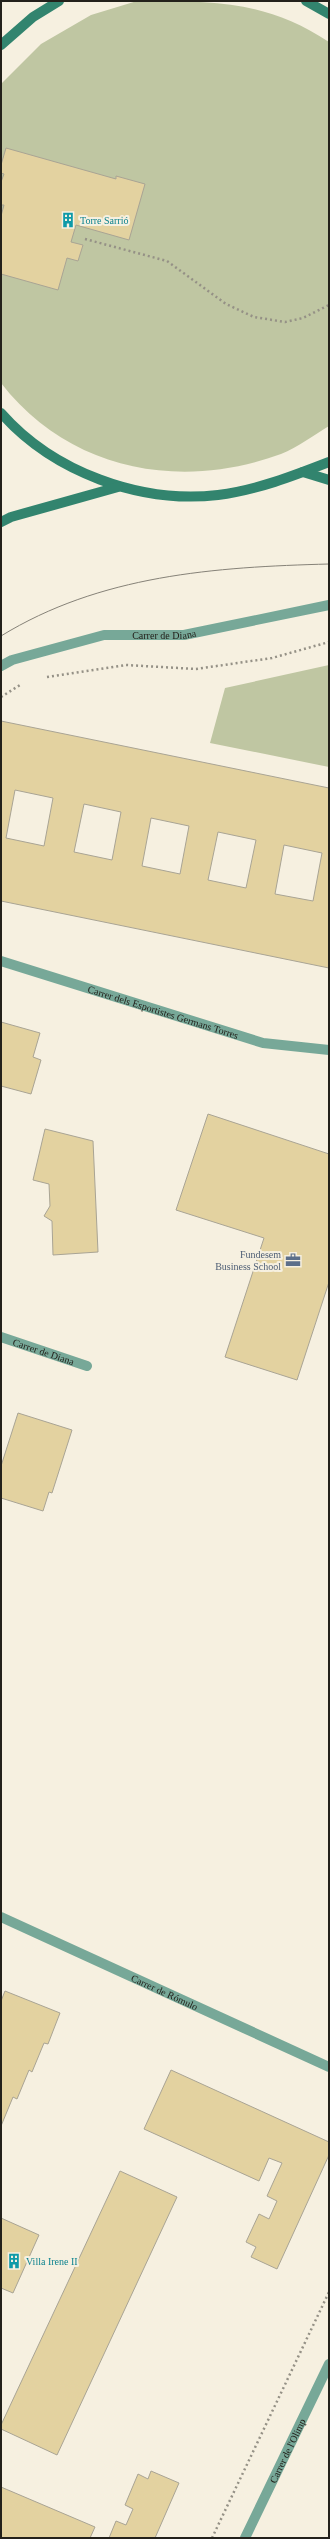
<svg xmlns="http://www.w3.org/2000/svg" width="330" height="2539" viewBox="0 0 330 2539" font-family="'Times New Roman',serif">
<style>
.green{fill:#bfc6a2}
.building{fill:#e3d2a0;stroke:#a9a494;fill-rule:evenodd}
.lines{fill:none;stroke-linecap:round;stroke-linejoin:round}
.path{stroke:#959186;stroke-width:2.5;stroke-dasharray:2 3;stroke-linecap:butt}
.lane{stroke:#77a898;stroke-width:10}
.street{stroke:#77a898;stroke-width:10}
.secondary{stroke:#32846e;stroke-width:10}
.tram{stroke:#868278;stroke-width:1}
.labels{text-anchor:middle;stroke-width:4;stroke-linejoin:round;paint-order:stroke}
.culture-label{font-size:10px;fill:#0d838f;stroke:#f6f0e0;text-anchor:start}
.street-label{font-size:10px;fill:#23211b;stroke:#f6f0e0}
.service-label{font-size:10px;fill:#4e5e75;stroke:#f6f0e0;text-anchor:end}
</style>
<rect width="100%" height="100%" fill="#f6f0e0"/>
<!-- green -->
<g class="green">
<path d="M137 1C212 1 266 0 329 42V426C314 435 298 447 281 454 181 491 69 471 1 383V84L41 44 91 15Z"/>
<path d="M329 665V767L210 743 225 688Z"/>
</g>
<!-- building -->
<g class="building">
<path d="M6 148 116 179V176L145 184 129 240 76 225 71 242 83 245 78 261 67 258 58 290 1 274V216L4 205H1V182L4 174 1 173V165Z"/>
<path d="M1 721 329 788V968L1 901ZM15 790 53 798 44 846 6 838ZM84 804 121 812 112 860 74 852ZM151 818 189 826 180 874 142 866ZM218 832 256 840 246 888 208 880ZM284 845 322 853 313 901 275 894Z"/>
<path d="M1 1022 40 1033 33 1057 41 1060 31 1094 1 1086Z"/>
<path d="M208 1114 329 1154V1282L297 1380 225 1357 264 1238 176 1210Z"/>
<path d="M45 1129 93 1141 98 1252 53 1255 52 1221 44 1216 50 1206 49 1184 33 1180Z"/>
<path d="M18 1413 72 1430 52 1493 49 1492 43 1511 1 1498V1466Z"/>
<path d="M5 1991 60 2013 48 2044 44 2043 32 2072 29 2070 17 2099 13 2097 1 2126V2001Z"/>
<path d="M171 2070 329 2142V2155L277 2269 251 2257 256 2247 246 2242 259 2214 269 2219 277 2201 267 2196 282 2163 269 2158 259 2181 144 2129Z"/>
<path d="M120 2171 177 2197 57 2455 1 2429V2425Z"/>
<path d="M1 2218 39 2235 13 2293 1 2288Z"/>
<path d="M151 2471 179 2483 155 2538H109L116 2521 126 2525 133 2509 125 2505 138 2474 148 2479Z"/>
<path d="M1 2487 95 2527 90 2538H1Z"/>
</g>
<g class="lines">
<!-- path -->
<g class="path">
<path d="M85 239 167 261 226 304 254 317 285 322 303 318 329 305"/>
<path d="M47 677 126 665 196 669 272 658 329 642"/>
<path d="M1 697 20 685"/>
<path d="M212 2538 329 2292"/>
</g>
<!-- lane -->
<path class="lane" id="s1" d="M1 1337 87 1366"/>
<!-- street -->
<g class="street">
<path id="s2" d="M1 666 12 660 104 635H184L329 605"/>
<path id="s3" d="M1 961 263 1043 329 1050"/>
<path id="s4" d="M1 1917 329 2067"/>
<path id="s5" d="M245 2538 329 2364"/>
</g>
<!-- secondary -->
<g class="secondary">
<path d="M306 1 329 14"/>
<path d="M1 45 33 17 59 1"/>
<path d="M1 413C53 472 140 504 218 495 257 490 293 476 329 462"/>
<path d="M303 472 329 480"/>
<path d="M1 522 11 517 118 487"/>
</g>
<!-- tram -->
<path class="tram" d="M1 636C100 575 215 567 329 564"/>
</g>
<!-- icons -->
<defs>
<g id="building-bare" transform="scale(1.2)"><path d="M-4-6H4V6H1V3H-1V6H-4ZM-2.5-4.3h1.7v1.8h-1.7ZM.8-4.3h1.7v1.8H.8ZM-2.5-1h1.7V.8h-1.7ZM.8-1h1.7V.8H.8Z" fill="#0f9aa8" stroke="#f6f0e0" stroke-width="2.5" paint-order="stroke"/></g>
<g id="office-bare" transform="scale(1.2)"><path d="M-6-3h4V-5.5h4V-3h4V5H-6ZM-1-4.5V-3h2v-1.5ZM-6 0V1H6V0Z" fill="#5c6f8a" stroke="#f6f0e0" stroke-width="2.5" paint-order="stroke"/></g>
</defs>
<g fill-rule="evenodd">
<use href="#building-bare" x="68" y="220"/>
<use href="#office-bare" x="293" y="1260"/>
<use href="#building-bare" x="14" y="2261"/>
</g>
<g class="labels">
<!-- culture labels -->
<g class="culture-label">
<text x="80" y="224">Torre Sarrió</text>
<text x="26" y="2265">Villa Irene II</text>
</g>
<!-- street labels -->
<g class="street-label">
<text dy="4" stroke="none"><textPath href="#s2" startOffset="168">Carrer de Diana</textPath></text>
<text dy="4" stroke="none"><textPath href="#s3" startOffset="170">Carrer dels Esportistes Germans Torres</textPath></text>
<text dy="4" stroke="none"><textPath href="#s1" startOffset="45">Carrer de Diana</textPath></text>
<text dy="4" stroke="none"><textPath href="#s4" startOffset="180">Carrer de Rómulo</textPath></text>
<text dy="4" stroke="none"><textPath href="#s5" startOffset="97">Carrer de l'Olimp</textPath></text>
</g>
<!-- service labels -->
<g class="service-label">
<text x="281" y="1258">Fundesem<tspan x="281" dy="12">Business School</tspan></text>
</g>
</g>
<!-- border -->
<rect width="330" height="2539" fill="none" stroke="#23211b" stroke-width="4"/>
</svg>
